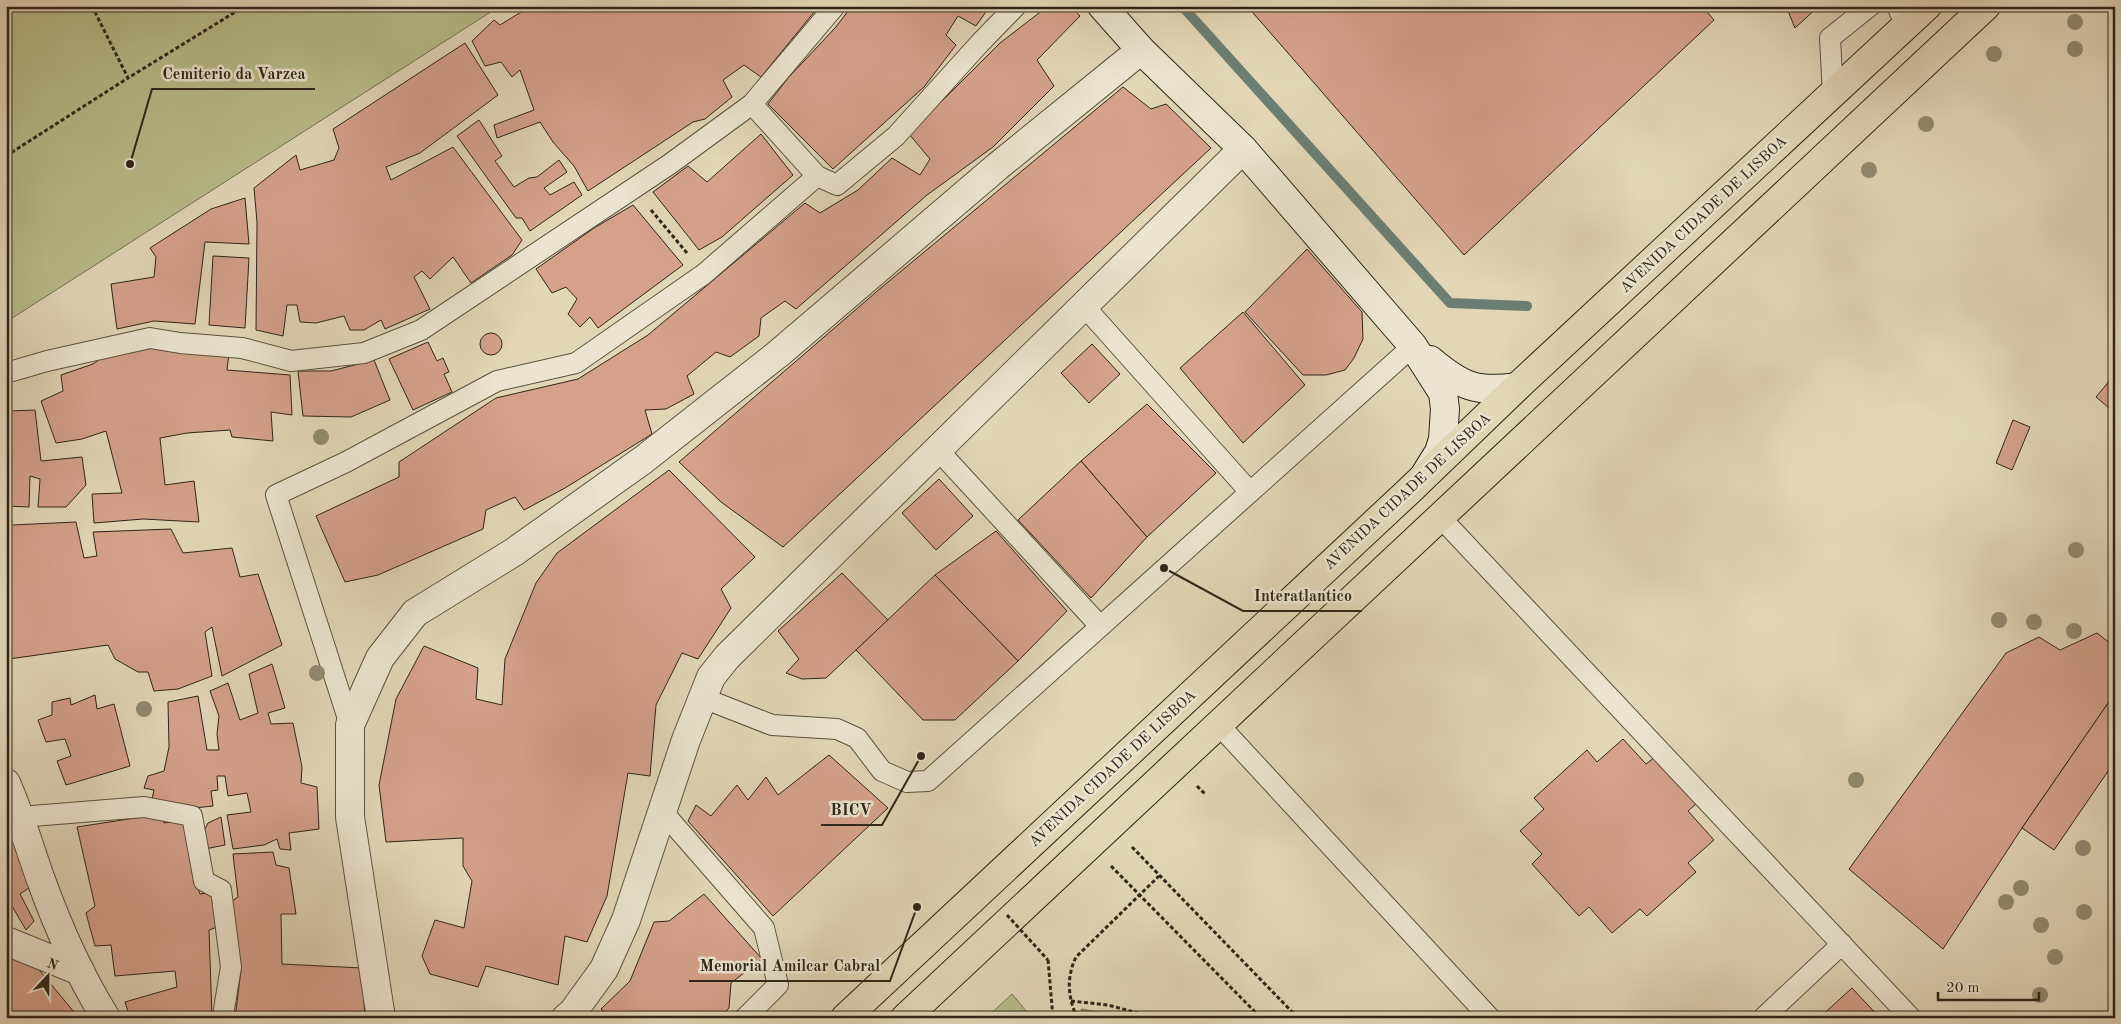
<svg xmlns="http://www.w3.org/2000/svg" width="2121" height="1024" viewBox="0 0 2121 1024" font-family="'Old Standard TT',serif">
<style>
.green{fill:#b8bc8a;stroke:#747052}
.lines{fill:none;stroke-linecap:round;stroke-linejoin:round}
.stream{stroke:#6c7e71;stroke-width:10}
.building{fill:#d5a18b;stroke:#2f2519}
.lane-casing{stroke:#5c5140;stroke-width:22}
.street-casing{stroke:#5c5140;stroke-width:30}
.secondary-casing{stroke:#2f2519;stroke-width:30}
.primary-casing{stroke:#2f2519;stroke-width:30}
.path{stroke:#2f2519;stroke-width:3;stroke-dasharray:4 2.5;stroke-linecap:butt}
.lane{stroke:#ece4d0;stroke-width:20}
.street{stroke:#ece4d0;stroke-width:28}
.secondary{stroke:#ece4d0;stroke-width:28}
.primary{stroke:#e2d6b7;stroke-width:28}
.path-bridge{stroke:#2f2519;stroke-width:3;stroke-dasharray:4 2.5;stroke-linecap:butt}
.tree{fill:#928a70}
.labels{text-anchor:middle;stroke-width:5;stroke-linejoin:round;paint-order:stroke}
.street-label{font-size:15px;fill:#2f2519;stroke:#ece4d0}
.leader{fill:none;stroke:#2f2519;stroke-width:2}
.callout-dot{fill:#2f2519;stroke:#ece4d0;stroke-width:2}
.callout-label{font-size:16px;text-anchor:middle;font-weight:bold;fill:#2f2519;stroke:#ece4d0;stroke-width:5;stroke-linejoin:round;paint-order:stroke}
</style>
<rect width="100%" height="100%" fill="#e2d6b7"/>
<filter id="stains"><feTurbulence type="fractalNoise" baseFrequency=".004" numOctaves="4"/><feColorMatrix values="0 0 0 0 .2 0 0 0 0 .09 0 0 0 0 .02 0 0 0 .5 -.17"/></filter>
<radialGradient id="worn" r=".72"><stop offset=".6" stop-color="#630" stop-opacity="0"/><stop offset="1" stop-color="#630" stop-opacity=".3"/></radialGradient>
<!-- green -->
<g class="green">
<path d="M6 6H500L6 322Z"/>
<path d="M1012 994 1032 1018H986Z"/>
<path d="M1081 1009 1131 1018H1086Z"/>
</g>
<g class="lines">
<!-- stream -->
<path class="stream" d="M1182 6 1450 303 1527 306"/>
</g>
<!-- building -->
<g class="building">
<path d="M531 6H819L761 77 744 65 723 80 732 97 705 119 693 122 588 191 574 166 553 142 540 122 497 138 494 125 534 110 520 70 512 77 501 62 485 66 472 41 494 20 500 25Z"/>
<path d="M852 6H990L976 26 958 16 946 35 956 45 924 87 833 169 768 104 788 78 835 28Z"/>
<path d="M1048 6H1071L1080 16 1037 60 1054 86 993 147 927 195 796 309 785 301 761 318 759 336 730 357 716 352 687 376 694 394 666 409 645 410 652 434 565 488 524 510 515 497 486 510 483 529 378 575 345 582 316 516 399 477V462L496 398 578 379 648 335 805 203 820 213 858 190 892 158 920 175 930 159 909 134 1000 43Z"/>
<path d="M1247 6H1702L1714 20 1464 255Z"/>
<path d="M1786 6H1819L1795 28Z"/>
<path d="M465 43 498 95 420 153 386 167 391 180 453 147 522 240 512 255 471 283 453 257 430 279 422 271 414 277 430 309 385 329 381 320 364 330H350L344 316 316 323 300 322 297 305H287L283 336 256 330 257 222 254 188 296 155 300 170 334 160 339 148 333 129Z"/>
<path d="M1123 87 1151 109 1166 104 1211 148 783 547 721 502 679 462 882 287Z"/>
<path d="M479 120 502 156 495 161 514 187 529 178 537 177 559 160 567 172 544 188 550 195 574 182 582 195 530 231 522 218H516L457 136Z"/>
<path d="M761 134 793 175 722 237 699 250 653 192 688 166 707 182Z"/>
<path d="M245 198 249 244 205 242 195 324 154 321 117 329 111 284 154 277 156 257 150 248 211 209Z"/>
<path d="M633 205 683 265 598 328 590 317 580 327 568 314 577 299 566 287 552 293 536 269 594 228Z"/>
<path d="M1307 249 1362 312 1363 339 1354 358 1345 370 1326 375H1303L1245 312Z"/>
<path d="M213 256 249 258 245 328 209 325Z"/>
<path d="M1243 312 1305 385 1243 443 1180 368Z"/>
<circle cx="491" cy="344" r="11"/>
<path d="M428 342 437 361 443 358 449 372 444 374 452 392 413 410 389 359Z"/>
<path d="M1092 344 1120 374 1089 403 1061 373Z"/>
<path d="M160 347 229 353 227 370 290 375 292 415 271 412 273 441 232 437 230 430 187 433 160 438 165 485 194 481 199 522 143 519 94 523 92 494 122 493 106 431 82 439 56 443 41 401 63 391 61 375 93 364 104 356Z"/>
<path d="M374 360 390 400 351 417 303 416 298 371H331Z"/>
<path d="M2111 379 2115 382V413L2096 397Z"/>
<path d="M6 392 10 411 35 410 41 461 82 457 86 485 66 507H38L40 479 30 476 29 507 6 506Z"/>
<path d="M1147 404 1216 473 1147 537 1081 461Z"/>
<path d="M2013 420 2030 427 2012 470 1996 463Z"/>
<path d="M1081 461 1147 537 1091 598 1018 520Z"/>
<path d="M669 470 755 557 721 589 731 608 698 659 682 653 656 705 650 776 628 773 607 896 587 942 565 936 558 985 486 966 478 987 430 974 422 956 435 920 464 928 472 881 463 866V838L386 842 379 785 396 699 424 646 478 668 476 699 502 705 505 659 536 583 557 553Z"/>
<path d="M939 479 973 516 936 550 902 513Z"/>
<path d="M6 512 11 513 12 525 76 522 84 558 97 556 93 532 171 529 183 553 232 548 240 577 258 574 282 645 222 676 212 627 205 632 212 676 178 689 154 691 148 672H138L115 659 108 645 9 659 6 629Z"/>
<path d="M996 531 1067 611 1018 661 935 575Z"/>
<path d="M842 573 888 620 826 678 802 679 786 673 799 659 778 631Z"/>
<path d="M935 575 1018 661 955 720H923L856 650Z"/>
<path d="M2097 633 2115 647V693L2022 828 1943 949 1849 869 2006 653 2039 637 2060 650Z"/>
<path d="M272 664 285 708 268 713 271 724 293 723 302 767 301 783 317 787 319 829 289 833 291 850 280 849 277 839 264 845 233 849 227 815 251 812 247 793 228 796 225 776H217L218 790 211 791 213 806 176 810 151 804 154 790 144 788 148 776 164 771 169 747 168 702 198 696 207 750H219L217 734 219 716 210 691 228 683 240 720 258 713 249 674Z"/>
<path d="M2115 693V761L2054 850 2022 828Z"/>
<path d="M95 695 97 709 114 704 130 766 66 785 57 761 71 756 65 739 46 742 38 720 52 715V702L70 698 71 705Z"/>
<path d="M1623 739 1646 764 1655 757 1697 803 1688 811 1714 840 1688 863 1696 872 1647 916 1640 909 1612 933 1589 907 1579 916 1532 864 1542 854 1520 831 1544 809 1534 798 1587 750 1597 762Z"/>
<path d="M829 755 888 808 773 916 688 821 696 805 711 816 737 785 748 800 766 777 778 795Z"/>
<path d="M161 814 164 823 186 820 192 872 200 894 215 892 220 926 209 930 212 1018H130L125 1002 177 987 175 971 115 976 111 945 95 946 86 913 95 906 77 827Z"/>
<path d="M221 817 225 845 205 849 203 833 208 823Z"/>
<path d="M6 822 12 831 32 886 20 894 34 921 26 930 12 906 6 908Z"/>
<path d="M273 852 276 865 289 868 296 914H281L282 964 362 968 365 1018H235L241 970 232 901 238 897 233 854Z"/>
<path d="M704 894 762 959 731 983 729 1008 720 1018H609L601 1009 630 981 654 922 669 921Z"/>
<path d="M16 952 40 971 79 1018H6V957Z"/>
<path d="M1852 988 1880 1018H1819Z"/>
</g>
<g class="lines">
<!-- lane casing -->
<g class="lane-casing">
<g id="lane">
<path d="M1897 6 1906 26"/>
<path d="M1833 94 1830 38 1870 6"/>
<path d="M752 104 817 176"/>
<path d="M1084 306 1250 492"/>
<path d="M6 373 47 361 150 338 180 343 242 348 291 361 364 353 421 330 670 164 752 104 835 6"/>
<path d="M938 450 1100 626"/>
<path d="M1440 517 1911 1018"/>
<path d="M703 698 772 725 837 729 857 738 882 771 907 782 928 781 1413 346"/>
<path d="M1218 724 1490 1018"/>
<path d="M350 725 276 495 346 462 497 381 576 363 704 274 817 176 837 185 896 136 980 43 1016 6"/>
<path d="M662 811 764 928 778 985 745 1018"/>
<path d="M20 817 144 807 192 816 204 881 221 890 231 967 224 1009"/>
<path d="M1763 1018 1842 944"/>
</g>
</g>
<!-- street casing -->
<g class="street-casing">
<g id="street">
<path d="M6 783C20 814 29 847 41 880 58 927 79 975 106 1018"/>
<path d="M6 941 80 971"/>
<path d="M381 1018 350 817V725L380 658 415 613 514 552 643 460 778 354 998 166 1141 50"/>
<path d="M566 1018 573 1012 604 969 626 920 686 740 711 677 727 657 1243 149"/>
</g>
</g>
<!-- secondary casing -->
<g class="secondary-casing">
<g id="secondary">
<path d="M1102 6 1141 50 1243 149 1413 346 1443 393 1445 409 1443 439 1439 452 1426 473"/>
<path d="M1430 360C1461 386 1476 393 1517 387"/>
</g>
</g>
<!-- primary casing -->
<g class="primary-casing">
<g id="primary">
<path d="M845 1018 1410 490 1517 387 1927 6"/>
<path d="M905 1018 1986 6"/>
</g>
</g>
<!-- path -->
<g class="path">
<path d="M92 6 128 78 245 6"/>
<path d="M6 156 128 78"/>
<path d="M651 210 687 253"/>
<path d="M1197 786 1205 794"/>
<path d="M1132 847 1298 1018"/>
<path d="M1111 866 1261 1018"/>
<path d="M1048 960 1053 1018"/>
<path d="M1071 1001 1108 1005 1156 1018"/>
<path d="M1077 1018C1068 997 1066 978 1076 957L1159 876"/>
</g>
<!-- lane -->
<use href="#lane" class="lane"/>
<!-- street -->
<use href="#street" class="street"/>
<!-- secondary -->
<use href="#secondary" class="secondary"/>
<!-- primary -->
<use href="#primary" class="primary"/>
<!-- path-bridge -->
<path class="path-bridge" d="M1007 915 1048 960"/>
</g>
<!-- trees -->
<g class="tree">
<circle cx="2075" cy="22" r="8"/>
<circle cx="2075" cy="49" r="8"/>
<circle cx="1994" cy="54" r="8"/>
<circle cx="1926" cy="124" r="8"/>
<circle cx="1869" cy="170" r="8"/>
<circle cx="321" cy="437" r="8"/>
<circle cx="2076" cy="550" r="8"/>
<circle cx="1999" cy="620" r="8"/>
<circle cx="2034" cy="622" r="8"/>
<circle cx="2074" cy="631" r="8"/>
<circle cx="317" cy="673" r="8"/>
<circle cx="144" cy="709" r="8"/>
<circle cx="1856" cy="780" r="8"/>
<circle cx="2083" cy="848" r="8"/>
<circle cx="2021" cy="888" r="8"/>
<circle cx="2006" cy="902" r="8"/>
<circle cx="2084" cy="912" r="8"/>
<circle cx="2041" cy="925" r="8"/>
<circle cx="2055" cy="957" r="8"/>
<circle cx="2040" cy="995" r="8"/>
</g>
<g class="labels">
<!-- street labels -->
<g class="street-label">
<text transform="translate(1703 214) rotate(-43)" y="5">AVENIDA CIDADE DE LISBOA</text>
<text transform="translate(1407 491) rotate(-43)" y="5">AVENIDA CIDADE DE LISBOA</text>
<text transform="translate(1112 768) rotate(-43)" y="5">AVENIDA CIDADE DE LISBOA</text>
</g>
</g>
<!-- callouts -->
<path class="leader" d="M130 164L152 89H315M1164 568L1243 611H1362M921 756L882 825H821M917 907L890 981H689"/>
<g class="callout-dot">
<circle cx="130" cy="164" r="5"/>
<circle cx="1164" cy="568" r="5"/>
<circle cx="921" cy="756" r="5"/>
<circle cx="917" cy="907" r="5"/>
</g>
<g class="callout-label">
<text x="234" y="79">Cemiterio da Varzea</text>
<text x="1303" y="601">Interatlantico</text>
<text x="851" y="815">BICV</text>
<text x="790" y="971">Memorial Amilcar Cabral</text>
</g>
<!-- margin -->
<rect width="2121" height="1024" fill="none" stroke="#e2d6b7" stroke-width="25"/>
<rect x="8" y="8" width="2106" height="1009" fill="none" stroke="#2f2519" stroke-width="2.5"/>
<rect x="12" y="12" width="2096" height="999" fill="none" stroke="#2f2519"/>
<!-- north arrow -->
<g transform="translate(48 976) rotate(22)" stroke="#ece4d0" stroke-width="4" paint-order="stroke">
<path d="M0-4L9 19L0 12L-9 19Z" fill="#2f2519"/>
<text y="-8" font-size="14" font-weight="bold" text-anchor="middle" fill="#2f2519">N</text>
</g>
<!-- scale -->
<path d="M1938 992v8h101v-8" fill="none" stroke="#2f2519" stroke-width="2.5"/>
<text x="1946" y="992" font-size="15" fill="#2f2519" stroke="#ece4d0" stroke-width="4" paint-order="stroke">20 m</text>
<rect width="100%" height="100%" filter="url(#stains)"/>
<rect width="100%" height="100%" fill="url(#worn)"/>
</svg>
